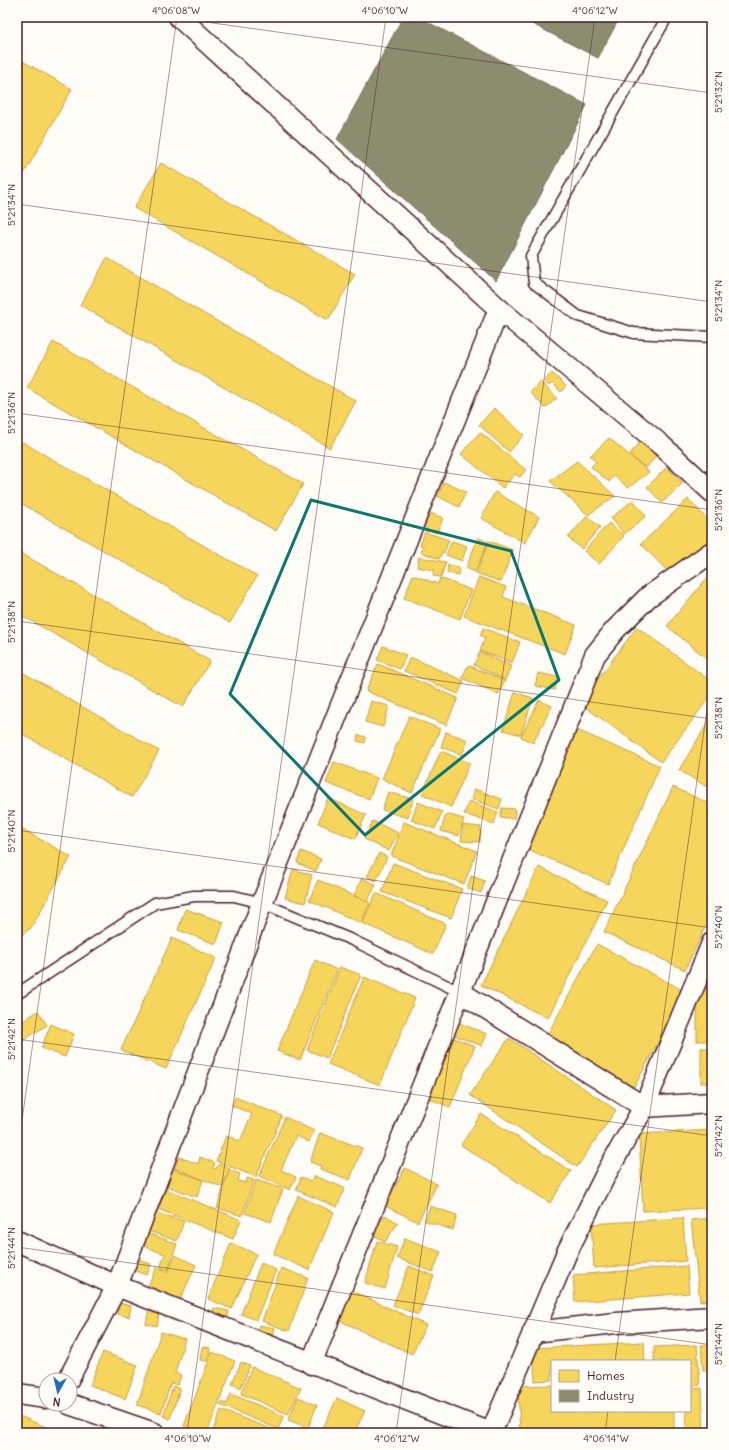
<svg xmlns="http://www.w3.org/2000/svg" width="729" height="1450" viewBox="0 0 729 1450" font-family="Delius,sans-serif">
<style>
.homes{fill:#f6d55c;stroke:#c29e4d}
.industry{fill:#8c8c6e;stroke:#786b5a}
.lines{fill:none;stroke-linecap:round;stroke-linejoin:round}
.lane-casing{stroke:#4a1f2b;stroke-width:13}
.street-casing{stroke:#4a1f2b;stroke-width:23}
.lane{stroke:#fdfcf7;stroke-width:10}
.street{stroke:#fdfcf7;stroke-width:20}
.marked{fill:none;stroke:#0f766e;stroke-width:3;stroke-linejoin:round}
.ticks{fill:none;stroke:#4a1f2b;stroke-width:1;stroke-opacity:0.45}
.neatline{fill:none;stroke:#4a1f2b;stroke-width:1.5}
.ticks-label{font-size:10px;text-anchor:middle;fill:#4a1f2b}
</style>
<rect width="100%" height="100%" fill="#fdfcf7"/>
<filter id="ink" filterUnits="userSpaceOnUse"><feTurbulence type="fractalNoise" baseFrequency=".025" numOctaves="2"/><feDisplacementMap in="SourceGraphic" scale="8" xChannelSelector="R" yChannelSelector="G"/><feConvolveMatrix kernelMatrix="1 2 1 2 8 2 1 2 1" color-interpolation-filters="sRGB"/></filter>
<g filter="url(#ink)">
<!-- homes -->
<g class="homes">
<path d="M17 58 72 89 17 186Z"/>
<path d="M161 163 355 274 328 320 134 208Z"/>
<path d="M107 258 356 401 330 448 80 305Z"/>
<path d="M53 342 303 484 276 531 27 388Z"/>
<path d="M552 373 566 386 561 392 552 383 549 386 544 381Z"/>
<path d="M541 382 557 398 545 408 530 392Z"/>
<path d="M494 408 524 435 509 452 479 425Z"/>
<path d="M480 432 526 470 520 477 515 474 503 488 461 454Z"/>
<path d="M609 438 649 472 628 488 614 476 609 482 591 467 596 461 590 456Z"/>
<path d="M17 439 257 576 230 623 17 501Z"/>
<path d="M641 441 657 455 646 468 629 455Z"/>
<path d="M577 461 615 496 588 515 550 481Z"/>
<path d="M667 467 683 483 662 503 647 487Z"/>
<path d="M444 482 466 492 459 507 437 496Z"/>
<path d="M495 492 539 517 525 543 481 518Z"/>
<path d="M688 499 712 524V538L672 576 641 544Z"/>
<path d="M633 500 646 516 624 534 611 518Z"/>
<path d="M430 513 443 518 437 533 424 528Z"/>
<path d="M587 516 600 527 582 549 568 538Z"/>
<path d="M609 523 624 536 599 564 584 551Z"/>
<path d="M425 532 449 540 444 553 442 552 439 559 421 552 423 546 420 545Z"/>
<path d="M478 538 488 542 475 572 466 568Z"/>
<path d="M452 541 467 546 462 561 446 555Z"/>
<path d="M489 541 513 550 501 582 476 573Z"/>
<path d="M17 551 210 661 183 707 17 613Z"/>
<path d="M419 557 446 562 441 577 433 576 434 570 417 567Z"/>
<path d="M448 565 459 568 458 575 447 573Z"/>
<path d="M712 572V663L667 626Z"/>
<path d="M413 575 438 584 440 578 471 590 460 619 404 598Z"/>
<path d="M479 577 506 587 503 597 576 625 565 654 464 616Z"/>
<path d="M637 627 712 682V694L661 762 580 703Z"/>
<path d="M483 628 520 642 512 663 480 651 485 638 480 635Z"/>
<path d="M383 646 406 655 400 669 377 660Z"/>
<path d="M480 652 511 666 505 680 474 665Z"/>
<path d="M410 657 464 681 458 694 404 671Z"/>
<path d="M378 664 458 698 446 725 366 691Z"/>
<path d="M468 665 505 681 498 694 462 678Z"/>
<path d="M17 669 159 751 132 797 17 731Z"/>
<path d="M538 673 558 677 555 690 535 686Z"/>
<path d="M515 692 533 698 521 735 503 730Z"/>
<path d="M539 700 552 706 533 743 521 737Z"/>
<path d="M371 701 389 706 383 727 365 722Z"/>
<path d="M409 716 440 729 412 793 382 779Z"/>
<path d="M712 716V790L679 770Z"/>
<path d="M577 730 660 766 608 884 525 848Z"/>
<path d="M446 732 468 740 462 755 441 747Z"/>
<path d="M358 735 366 737 365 743 357 741Z"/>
<path d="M441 751 470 763 451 807 422 794Z"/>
<path d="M334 762 377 778 369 799 326 783Z"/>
<path d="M673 787 712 805V913L685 970 604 932Z"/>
<path d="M474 789 502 799 499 809 471 799Z"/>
<path d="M388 792 413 799 408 818 382 810Z"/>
<path d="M328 798 366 815 355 839 318 823Z"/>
<path d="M469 801 498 812 494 824 464 814Z"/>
<path d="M418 802 442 812 435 829 411 820Z"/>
<path d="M502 808 515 809 514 819 500 817Z"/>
<path d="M446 814 464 819 459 836 441 831Z"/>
<path d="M373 821 398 833 389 851 364 839Z"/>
<path d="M404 822 477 851 464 884 391 856Z"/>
<path d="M463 825 481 827 480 842 461 841Z"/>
<path d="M17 826 71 857 31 928 17 938Z"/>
<path d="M301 851 321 859 316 871 297 863Z"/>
<path d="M379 853 387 857 376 881 367 877Z"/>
<path d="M393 863 462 889 451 918 382 892Z"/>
<path d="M539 867 607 900 548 1018 481 985Z"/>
<path d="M293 869 312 875 305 903 285 898Z"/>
<path d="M471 876 485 881 481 893 467 888Z"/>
<path d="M362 878 376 885 367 902 354 895Z"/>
<path d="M318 880 370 903 361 923 309 900Z"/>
<path d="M376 893 446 924 433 954 362 923Z"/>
<path d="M185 909 224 922 216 944 178 930Z"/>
<path d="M172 938 216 958 166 1069 121 1050Z"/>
<path d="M597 944 686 992 634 1087 545 1039Z"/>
<path d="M315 960 337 970 300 1060 277 1051Z"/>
<path d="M340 967 361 975 327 1058 307 1050Z"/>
<path d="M364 977 415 998 380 1085 328 1064Z"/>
<rect x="697" y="988" width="15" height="53"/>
<path d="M38 1011 47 1025 18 1044 17 1025Z"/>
<path d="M459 1023 487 1034 482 1046 454 1035Z"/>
<path d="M51 1024 74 1034 65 1057 41 1048Z"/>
<path d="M452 1037 475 1046 450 1107 427 1098Z"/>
<path d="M509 1038 616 1110 577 1167 470 1095Z"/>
<rect x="701" y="1048" width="11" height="35"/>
<path d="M235 1097 282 1116 256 1177 216 1161 226 1136 240 1141 252 1114 232 1106Z"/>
<path d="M481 1114 571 1171 550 1203 461 1145Z"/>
<path d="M285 1117 314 1131 309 1142 296 1136 281 1170 296 1177 290 1190 259 1176Z"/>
<path d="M712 1130V1208L643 1211 639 1134Z"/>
<path d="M320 1133 362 1148 350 1180 320 1169 321 1166 310 1162Z"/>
<path d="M179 1157 198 1164 200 1157 215 1163 213 1168 216 1169 219 1164 230 1169 222 1187 174 1168Z"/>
<path d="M405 1168 437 1184 418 1222 385 1206Z"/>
<path d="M173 1169 203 1180 197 1197 167 1186Z"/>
<path d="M229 1170 240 1174 238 1181 246 1183 247 1178 254 1180 242 1216 217 1208Z"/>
<path d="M314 1176 345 1188 337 1207 296 1190 301 1177 311 1181Z"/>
<path d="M256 1180 283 1189 271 1222 245 1213Z"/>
<path d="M166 1189 241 1220 233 1239 158 1209Z"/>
<path d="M298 1196 334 1212 309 1270 273 1254Z"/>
<path d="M430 1206 457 1215 453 1230 425 1221Z"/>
<path d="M154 1212 184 1221 177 1241 148 1231Z"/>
<path d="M385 1215 398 1223 385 1242 372 1234Z"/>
<path d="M683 1218 686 1261 594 1268 591 1224Z"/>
<path d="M712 1218V1300L700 1301 691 1220Z"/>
<path d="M147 1233 177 1244 168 1270 160 1268 165 1254 143 1246Z"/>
<path d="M405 1238 441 1252 433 1272 397 1258Z"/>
<path d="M377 1241 397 1247 385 1289 365 1283Z"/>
<path d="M231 1243 256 1254 232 1309 208 1299Z"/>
<path d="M175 1255 196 1265 180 1300 148 1286 157 1267 168 1272Z"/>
<path d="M136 1258 151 1264 147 1275 132 1270Z"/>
<path d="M261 1263 276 1270 256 1320 241 1314Z"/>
<path d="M409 1266 434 1276 418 1315 393 1305Z"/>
<path d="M687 1266 689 1293 575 1302 573 1275Z"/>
<path d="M281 1268 308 1278 289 1331 262 1321Z"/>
<path d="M350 1290 426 1325 412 1354 336 1319Z"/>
<path d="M119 1303 131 1306 129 1317 117 1314Z"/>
<path d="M214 1308 229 1311 227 1320 211 1317Z"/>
<path d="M148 1312 159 1314 157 1326 146 1324Z"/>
<path d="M259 1325 275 1328 273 1337 257 1333Z"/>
<path d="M161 1332 185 1339 175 1373 181 1375 178 1385 171 1383 161 1413 137 1405Z"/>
<path d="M644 1342 645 1361H552V1380L535 1381 533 1348Z"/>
<path d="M712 1344V1370H703L701 1345Z"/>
<path d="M697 1345 700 1385 690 1386V1361H654V1347Z"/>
<path d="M202 1347 210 1348 208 1361 200 1360Z"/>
<path d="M103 1352 138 1365 125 1399 90 1385Z"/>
<path d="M212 1352 235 1361 207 1433H203L184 1426Z"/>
<path d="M241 1362 250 1366 241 1388 232 1384Z"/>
<path d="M252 1367 301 1388 288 1414 241 1394Z"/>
<path d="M552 1385V1411H674V1428L520 1433 518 1386Z"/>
<path d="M173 1386 180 1389 170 1419 163 1416Z"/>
<path d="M702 1388 704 1433H687L686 1411H690V1389Z"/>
<path d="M231 1394 284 1416 278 1429 220 1405 221 1402 227 1404Z"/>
<path d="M298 1397 317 1405 308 1428 288 1420Z"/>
<path d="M337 1398 365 1411 354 1433H335L323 1428Z"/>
<path d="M221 1410 282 1433H212Z"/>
<path d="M17 1415 60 1433H17Z"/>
</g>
<!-- industry -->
<g class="industry">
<path d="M403 17H418L587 105 496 281 337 139Z"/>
<path d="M519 17H620L598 58Z"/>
</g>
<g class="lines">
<!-- lane casing -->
<g class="lane-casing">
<g id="lane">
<path d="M667 17 531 256 534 283 578 316 634 333 712 337"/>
<path d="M17 994 155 903 194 896H234L262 903 352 940 460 992"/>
</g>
</g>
<!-- street casing -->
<g class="street-casing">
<g id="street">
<path d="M179 17 499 309 661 445 712 492"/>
<path d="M460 992 644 1107 712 1103"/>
<path d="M17 1241 117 1286 491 1433"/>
<path d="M533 1332 616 1323 712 1317"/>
<path d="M311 1364 595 655 615 630 648 597 712 552"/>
<path d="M68 1380 117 1286 262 903 499 309"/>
<path d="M17 1394 46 1398"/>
<path d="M69 1404 154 1433"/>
<path d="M491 1433 567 1252 607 1172 644 1107 712 943"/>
</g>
</g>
<!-- lane -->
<use href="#lane" class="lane"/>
<!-- street -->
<use href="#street" class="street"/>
</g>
</g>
<!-- marked area -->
<path class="marked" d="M311 500 511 551 559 680 365 835 230 694Z"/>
<!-- ticks -->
<path class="ticks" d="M170 17 712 93M17 204 712 302M17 413 712 510M17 621 712 719M17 830 712 928M17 1039 712 1136M17 1156 177 17M17 1247 712 1345M615 1361 712 674M187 1433 386 17M396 1433 595 17M605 1433 608 1411"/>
<!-- margin -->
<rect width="729" height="1450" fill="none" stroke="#fdfcf7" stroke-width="44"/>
<!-- legend -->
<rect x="551" y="1360" width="140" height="52" fill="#fdfcf7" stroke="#b5a4a5"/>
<rect x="559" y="1370" width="20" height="12" fill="#f6d55c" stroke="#b5a4a5"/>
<text x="587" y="1380" font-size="12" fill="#4a1f2b">Homes</text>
<rect x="559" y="1390" width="20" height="12" fill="#8c8c6e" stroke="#b5a4a5"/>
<text x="587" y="1400" font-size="12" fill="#4a1f2b">Industry</text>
<!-- north arrow -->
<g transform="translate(58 1392) rotate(188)"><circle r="19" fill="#fdfcf7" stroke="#b5a4a5"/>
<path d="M0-3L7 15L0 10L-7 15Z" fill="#1f6fb2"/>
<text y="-6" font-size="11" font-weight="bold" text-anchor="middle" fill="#4a1f2b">N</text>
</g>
<rect x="22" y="22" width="685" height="1406" class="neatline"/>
<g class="ticks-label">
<text x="176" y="14">4°06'08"W</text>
<text x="385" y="14">4°06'10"W</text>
<text x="595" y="14">4°06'12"W</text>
<text transform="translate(718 92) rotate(-90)" y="4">5°21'32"N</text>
<text transform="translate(11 205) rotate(-90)" y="4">5°21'34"N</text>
<text transform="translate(718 301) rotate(-90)" y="4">5°21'34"N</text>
<text transform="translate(11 413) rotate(-90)" y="4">5°21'36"N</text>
<text transform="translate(718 510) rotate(-90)" y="4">5°21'36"N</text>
<text transform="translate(11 622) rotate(-90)" y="4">5°21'38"N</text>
<text transform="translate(718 718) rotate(-90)" y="4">5°21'38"N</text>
<text transform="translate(11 831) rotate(-90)" y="4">5°21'40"N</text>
<text transform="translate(718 927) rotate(-90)" y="4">5°21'40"N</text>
<text transform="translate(11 1039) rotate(-90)" y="4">5°21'42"N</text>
<text transform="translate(718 1136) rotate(-90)" y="4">5°21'42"N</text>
<text transform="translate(11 1248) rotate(-90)" y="4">5°21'44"N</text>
<text transform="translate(718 1344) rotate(-90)" y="4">5°21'44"N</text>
<text x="188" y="1442">4°06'10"W</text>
<text x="397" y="1442">4°06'12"W</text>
<text x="606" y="1442">4°06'14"W</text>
</g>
</svg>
